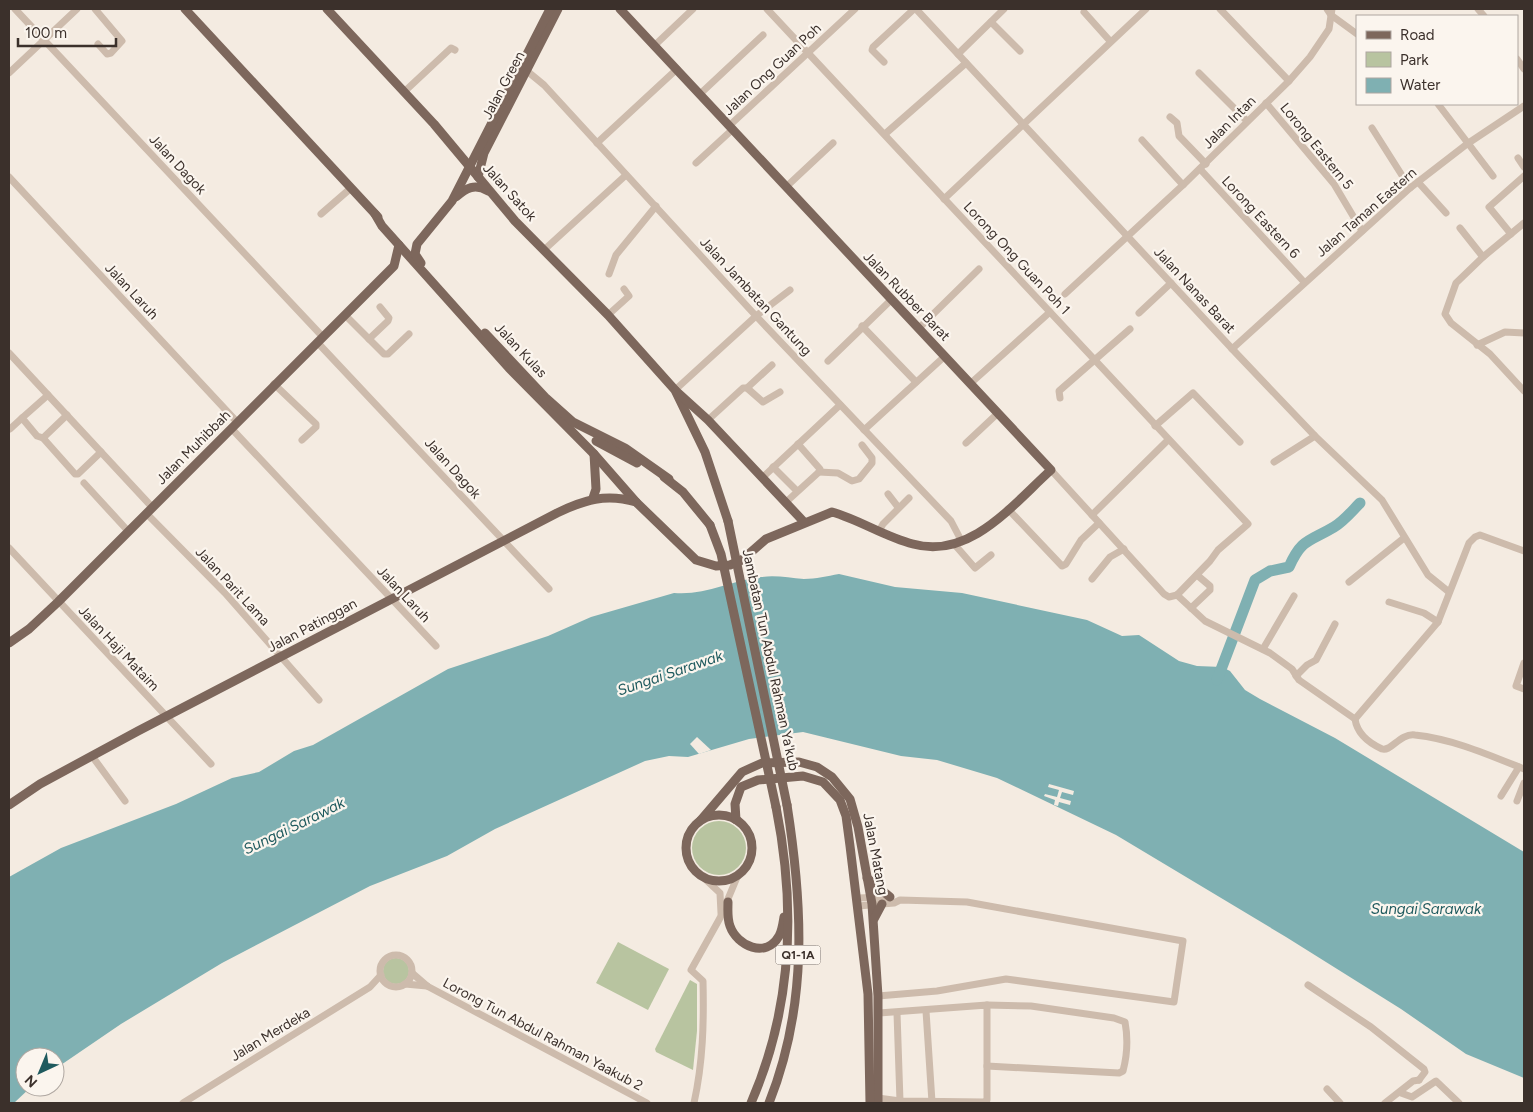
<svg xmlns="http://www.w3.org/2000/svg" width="1533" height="1112" viewBox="0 0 1533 1112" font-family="Figtree,sans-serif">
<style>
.green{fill:#b8c4a0}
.water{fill:#7fb0b2}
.pier{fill:#f4ebe1}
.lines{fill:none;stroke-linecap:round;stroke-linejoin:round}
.river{stroke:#7fb0b2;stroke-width:11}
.minor{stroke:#cdbbac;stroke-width:7}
.major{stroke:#7d675c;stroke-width:9}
.major-bridge{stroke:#7d675c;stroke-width:9}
.labels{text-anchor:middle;stroke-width:4.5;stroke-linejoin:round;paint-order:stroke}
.shield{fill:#fbf5ee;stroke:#756b66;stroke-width:1}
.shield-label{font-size:12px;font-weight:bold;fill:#3b302b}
.street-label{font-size:14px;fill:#3b302b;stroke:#fbf5ee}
.water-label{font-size:15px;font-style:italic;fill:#1f5a5e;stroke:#fbf5ee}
</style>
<rect width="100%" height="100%" fill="#f4ebe1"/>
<!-- green -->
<g class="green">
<circle cx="719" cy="848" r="27"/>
<path d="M618 942 669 969 648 1010 596 983Z"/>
<circle cx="396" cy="971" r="13"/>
<path d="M690 980 697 984V1031L693 1070 656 1052 655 1049Z"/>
</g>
<!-- water -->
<path class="water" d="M839 574 895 587 962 593 1087 620 1122 636 1139 635 1179 661 1197 666 1222 667 1230 671 1245 690 1260 699 1335 738 1524 852V1078L1466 1054 1401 1009 1286 937 1116 835 997 778 937 760 901 756 803 732 749 739 688 757 669 756 645 761 495 829 447 856 370 886 222 963 121 1024 55 1069V1057H25V1087H31L14 1103H9V877L61 848 176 804 232 778 259 772 294 751 313 745 448 669 548 636 591 617 674 593C704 596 732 580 761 577 777 575 789 578 804 579 816 579 827 576 839 574Z"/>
<!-- pier -->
<g class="pier">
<path d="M697 737 711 750 699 754 690 744Z"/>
<path d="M1049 784 1074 791 1073 795 1062 792 1060 798 1071 801 1070 805 1059 802 1058 806 1054 805 1055 800 1044 796 1045 794 1057 797 1059 790 1048 787Z"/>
</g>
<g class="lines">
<!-- river -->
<path class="river" d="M1217 680 1255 580 1270 571 1289 567C1302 538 1309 542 1334 527 1344 521 1352 511 1360 503"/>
<!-- minor -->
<g class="minor">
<path d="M15 9 322 336"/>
<path d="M95 9 122 41 111 53 107 54 98 44"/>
<path d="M767 9 1248 524 1218 550 1210 561 1177 595"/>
<path d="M916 9 1236 353 1315 436 1382 500 1428 575 1449 592"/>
<path d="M1220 9 1289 81"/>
<path d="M1327 9 1331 15 1357 34"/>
<path d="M1478 9 1484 16"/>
<path d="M1084 12 1110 41"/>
<path d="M991 22 1020 51"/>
<path d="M655 45 693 9"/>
<path d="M958 54 1004 9"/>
<path d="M1517 59 1524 69"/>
<path d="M884 62 872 50 873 47 914 9"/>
<path d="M527 71 544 85 756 316 951 521 962 542"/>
<path d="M9 73 77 9"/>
<path d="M1199 73 1247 121"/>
<path d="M404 92 451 48 455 50"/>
<path d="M700 94 763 35"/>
<path d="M1266 103 1334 184 1362 231"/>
<path d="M1438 104 1493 176"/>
<path d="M1170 117 1177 123 1179 136 1206 164"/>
<path d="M729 126 855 9"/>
<path d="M1372 128 1410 188"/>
<path d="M885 134 966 63"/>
<path d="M1142 140 1183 185"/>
<path d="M597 143 677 69"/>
<path d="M1518 158 1524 167"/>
<path d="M696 163 733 129"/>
<path d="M1200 169 1304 282"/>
<path d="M9 177 237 422"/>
<path d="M1418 182 1446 213"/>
<path d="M786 187 833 143"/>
<path d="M944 199 1146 9"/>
<path d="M321 214 351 188"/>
<path d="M1524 223 1483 257 1456 283 1445 314 1451 323 1490 354 1524 391"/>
<path d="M1460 228 1483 257"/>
<path d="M1511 234 1489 207 1524 176"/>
<path d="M545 249 626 175"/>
<path d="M609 274 616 255 656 206"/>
<path d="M1065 294 1183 185 1289 81 1310 57 1329 29 1332 9"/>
<path d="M1139 313 1171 283"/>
<path d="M345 315 384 354H388L409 334"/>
<path d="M608 315 629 296 624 289"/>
<path d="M862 326 916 382"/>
<path d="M919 328 979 269"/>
<path d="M369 339 388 321 389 318 380 307"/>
<path d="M317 342 549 589"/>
<path d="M1477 345 1505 332 1524 333"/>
<path d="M1232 349 1410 188 1467 144 1524 106"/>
<path d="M9 353 152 507"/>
<path d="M828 361 891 300"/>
<path d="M971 383 1050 312"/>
<path d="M274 384 316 424V427L302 440"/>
<path d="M747 388 772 365"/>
<path d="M675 390 756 316 790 290"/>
<path d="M1060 398 1059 391 1130 329"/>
<path d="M67 415 43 438 75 474H78L101 452"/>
<path d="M708 420 743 388H747L763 402 780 392"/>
<path d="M1155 426 1193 393 1240 442"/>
<path d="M231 428 436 646"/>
<path d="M10 429 22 418"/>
<path d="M864 430 945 356"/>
<path d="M43 438 37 436 22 418 48 395"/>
<path d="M966 443 998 413"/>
<path d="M1274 462 1315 436"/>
<path d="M773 467 797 491"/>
<path d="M1051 470 1164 594 1169 597 1177 595"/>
<path d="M819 472 838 473 852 481 859 479 872 463V458L862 445"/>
<path d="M762 478 840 405"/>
<path d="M84 483 128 531"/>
<path d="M888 494 898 507"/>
<path d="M785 503 819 472 820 469 798 444"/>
<path d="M1008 509 1062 566 1066 564 1081 540 1099 523"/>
<path d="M146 513 225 593 319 700"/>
<path d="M1092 515 1168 440"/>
<path d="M879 531 883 524 909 498"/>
<path d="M955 545 975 568 991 555"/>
<path d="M9 548 211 764"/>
<path d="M1524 551 1480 535 1475 537 1469 543 1438 622 1355 719C1357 733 1369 743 1382 749 1391 752 1400 733 1415 735 1453 739 1489 755 1524 769"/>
<path d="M1092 579 1110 557 1124 549"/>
<path d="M1349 582 1404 538"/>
<path d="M1177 595 1205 621 1270 653 1292 669 1299 680 1355 719"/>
<path d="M1389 602 1424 613 1438 622"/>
<path d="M1191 608 1210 590V586L1197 575"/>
<path d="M1263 649 1294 596"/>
<path d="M1524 663 1516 686 1524 689"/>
<path d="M1296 676 1307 665 1316 660 1335 624"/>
<path d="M92 756 125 801"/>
<path d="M1501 796 1519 767"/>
<path d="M1517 801 1524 783"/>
<path d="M704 878 720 893 721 913"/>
<path d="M857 898 890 897"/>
<path d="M858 906 894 903 900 900 967 902 1183 941 1174 1002 1006 979 937 991 878 996"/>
<circle cx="396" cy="971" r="16"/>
<path d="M412 973 427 986 647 1103"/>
<path d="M405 984 427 986"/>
<path d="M1308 985 1371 1027 1424 1069 1425 1072 1419 1080"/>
<path d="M987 1005 1031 1006 1114 1018 1125 1022C1128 1038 1127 1056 1123 1071L1119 1073 987 1066"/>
<path d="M926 1011 932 1102"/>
<path d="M897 1013 900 1101"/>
<path d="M1327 1089 1340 1103"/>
<path d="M1401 1093 1412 1097 1436 1081 1459 1103"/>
<path d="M878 1098 900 1101 984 1102 987 1100V1005L879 1013"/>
<path d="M183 1103 370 987 381 975"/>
<path d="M694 1103C703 1062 704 1023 703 981L691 970 720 918 738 875"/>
<path d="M1385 1103 1413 1081 1419 1080"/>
</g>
<!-- major -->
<g class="major">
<path d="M185 9 378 217"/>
<path d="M327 9 434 124 515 221 608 315 675 390 705 452 728 521"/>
<path d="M478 177 484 153 558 9"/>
<path d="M456 197C466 188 475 183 488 191"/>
<path d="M375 214 382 226 509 368 594 454 636 502 696 560 716 566 730 565 742 560 766 539 832 512C860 520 885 537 913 544 970 560 1013 504 1051 470L620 9"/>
<path d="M421 263 415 254 417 244 452 201 550 9"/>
<path d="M485 333 545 397 573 422 625 448 669 479"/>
<path d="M676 391 708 420 804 522"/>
<path d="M596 441 637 463"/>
<path d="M664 477 683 492 710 525"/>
<path d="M593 498 596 489 594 454"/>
<path d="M9 643 29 629 58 602 394 266 399 245"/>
<path d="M9 805 40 784 138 731 557 513C584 500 606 493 636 502"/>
<circle cx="719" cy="848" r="33"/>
<path d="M701 820 742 772 762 763 799 762 817 767 832 777 850 799 858 827 872 904 878 996V1103"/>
<path d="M736 820 735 804 741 787 758 780 803 776 823 782 840 800 846 816 850 846 868 994 870 1103"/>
<path d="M867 878 890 897"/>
<path d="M728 902C728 910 727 918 730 926 737 946 766 959 779 936 782 931 783 923 784 917"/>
<path d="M874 919 882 904"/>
<path d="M751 1103C792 1009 796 907 776 807"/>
<path d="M769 1103C808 1005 803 907 787 805"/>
</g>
<!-- major-bridge -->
<g class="major-bridge">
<path d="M728 521 787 805"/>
<path d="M710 525 721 554 776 807"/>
</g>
</g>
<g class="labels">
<!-- shield labels -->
<rect class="shield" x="775.5" y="945.5" width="45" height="19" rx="4"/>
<g class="shield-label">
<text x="798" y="959">Q1-1A</text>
</g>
<!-- street labels -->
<g class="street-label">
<text transform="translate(772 69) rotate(-43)" y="5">Jalan Ong Guan Poh</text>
<text transform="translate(503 85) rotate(-62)" y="5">Jalan Green</text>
<text transform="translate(1229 122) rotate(-45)" y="5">Jalan Intan</text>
<text transform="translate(1317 146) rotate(51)" y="5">Lorong Eastern 5</text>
<text transform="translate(178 164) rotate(47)" y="5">Jalan Dagok</text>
<text transform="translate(510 192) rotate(48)" y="5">Jalan Satok</text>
<text transform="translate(1366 212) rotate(-41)" y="5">Jalan Taman Eastern</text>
<text transform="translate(1261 217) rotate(47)" y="5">Lorong Eastern 6</text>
<text transform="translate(1017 258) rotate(47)" y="5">Lorong Ong Guan Poh 1</text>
<text transform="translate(1195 290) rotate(47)" y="5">Jalan Nanas Barat</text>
<text transform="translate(132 291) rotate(47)" y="5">Jalan Laruh</text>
<text transform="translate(756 296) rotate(47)" y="5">Jalan Jambatan Gantung</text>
<text transform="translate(907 296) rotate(46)" y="5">Jalan Rubber Barat</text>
<text transform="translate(521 350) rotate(47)" y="5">Jalan Kulas</text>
<text transform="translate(193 447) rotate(-45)" y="5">Jalan Muhibbah</text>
<text transform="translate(453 468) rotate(48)" y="5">Jalan Dagok</text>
<text transform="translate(233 586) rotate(47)" y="5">Jalan Parit Lama</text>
<text transform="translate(404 594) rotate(47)" y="5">Jalan Laruh</text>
<text transform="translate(312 625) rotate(-28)" y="5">Jalan Patinggan</text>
<text transform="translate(119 648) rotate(47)" y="5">Jalan Haji Mataim</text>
<text transform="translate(771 660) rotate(78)" y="5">Jambatan Tun Abdul Rahman Ya'kub</text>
<text transform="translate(876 854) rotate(79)" y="5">Jalan Matang</text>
<text transform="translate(270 1034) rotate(-31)" y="5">Jalan Merdeka</text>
<text transform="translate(543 1034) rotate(28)" y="5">Lorong Tun Abdul Rahman Yaakub 2</text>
</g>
<!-- water labels -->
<g class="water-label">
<text transform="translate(670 673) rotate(-19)" y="5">Sungai Sarawak</text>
<text transform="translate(294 826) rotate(-26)" y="5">Sungai Sarawak</text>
<text x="1426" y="914">Sungai Sarawak</text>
</g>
</g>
<!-- border -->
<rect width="1533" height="1112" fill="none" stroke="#3b302b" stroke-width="20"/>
<!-- legend -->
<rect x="1356" y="15" width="162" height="90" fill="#fbf5ee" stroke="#aea6a0"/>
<rect x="1366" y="31" width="25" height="8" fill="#7d675c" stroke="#aea6a0"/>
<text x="1400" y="40" font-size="15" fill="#3b302b">Road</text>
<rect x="1366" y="52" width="25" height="15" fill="#b8c4a0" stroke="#aea6a0"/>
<text x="1400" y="65" font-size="15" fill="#3b302b">Park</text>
<rect x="1366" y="78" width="25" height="15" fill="#7fb0b2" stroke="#aea6a0"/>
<text x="1400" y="90" font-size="15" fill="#3b302b">Water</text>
<!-- north arrow -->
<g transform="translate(40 1072) rotate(224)"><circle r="24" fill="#fbf5ee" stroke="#aea6a0"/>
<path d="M0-4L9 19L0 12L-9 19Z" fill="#1f5a5e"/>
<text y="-8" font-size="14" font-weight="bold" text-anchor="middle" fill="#3b302b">N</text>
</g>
<!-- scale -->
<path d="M18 38v8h98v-8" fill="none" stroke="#3b302b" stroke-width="2.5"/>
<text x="25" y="38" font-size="15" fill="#3b302b" stroke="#fbf5ee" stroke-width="4" paint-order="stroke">100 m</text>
</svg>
